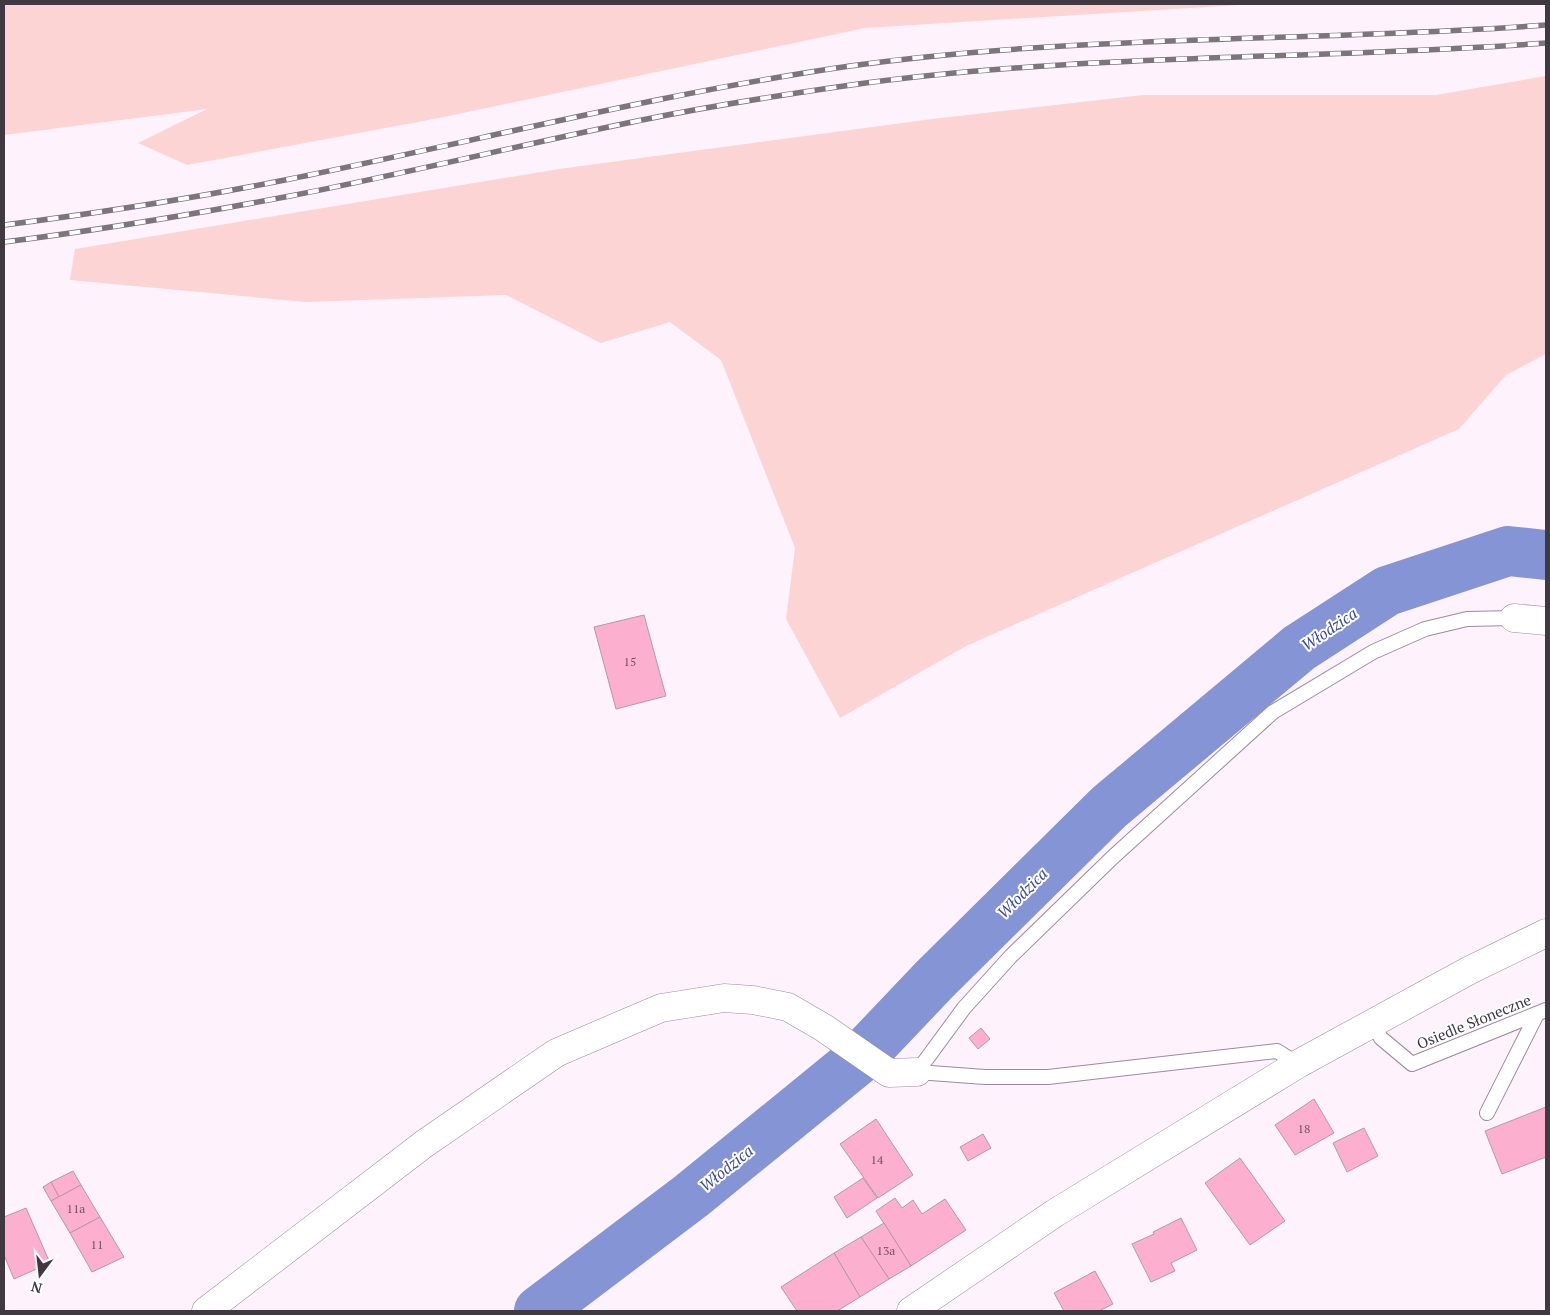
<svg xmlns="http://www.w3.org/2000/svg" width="1550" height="1315" viewBox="0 0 1550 1315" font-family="'PT Serif',serif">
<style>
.green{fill:#fcd4d3}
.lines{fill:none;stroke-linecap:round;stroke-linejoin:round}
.river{stroke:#8494d5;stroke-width:50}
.building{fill:#fcafce;stroke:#b39aa3}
.service-casing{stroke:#9c8b9c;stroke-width:16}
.minor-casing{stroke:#9c8b9c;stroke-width:29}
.tertiary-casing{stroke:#9c8b9c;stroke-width:29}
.service{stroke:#fff;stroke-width:14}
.minor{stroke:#fff;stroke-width:28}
.tertiary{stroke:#fff;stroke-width:28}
.rail-casing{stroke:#7d747d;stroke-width:5.5}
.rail{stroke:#fff;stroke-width:4;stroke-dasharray:11;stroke-linecap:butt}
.labels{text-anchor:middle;stroke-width:4;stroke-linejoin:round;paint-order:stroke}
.number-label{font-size:12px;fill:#705664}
.street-label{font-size:15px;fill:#413941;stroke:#fff}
.water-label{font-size:16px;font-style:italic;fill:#3d4a98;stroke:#fff}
</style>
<rect width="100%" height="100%" fill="#fef2fd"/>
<!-- green -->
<g class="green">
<path d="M4 4H1256L865 28 439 118 187 165 138 143 207 109 4 135Z"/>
<path d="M1546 76V354L1506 375 1459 429 966 646 840 718 786 619 795 548 721 360 670 322 601 343 506 295 306 302 70 280 75 249 559 169 932 119 1143 95H1436Z"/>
</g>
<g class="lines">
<!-- river -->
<path class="river" d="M539 1311 691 1196 858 1060 934 980 1109 807 1299 648 1387 591 1508 551 1546 555"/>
</g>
<!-- building -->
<g class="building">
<path d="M644 615 666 696 616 709 594 627Z"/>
<path d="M981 1028 990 1039 978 1049 969 1038Z"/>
<path d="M1314 1099 1334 1133 1295 1155 1275 1125Z"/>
<path d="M1546 1107V1157L1502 1174 1485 1131Z"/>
<path d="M876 1119 913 1175 878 1198 840 1144Z"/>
<path d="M1364 1128 1378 1156 1347 1172 1333 1143Z"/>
<path d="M983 1134 991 1148 968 1161 960 1147Z"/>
<path d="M1240 1158 1285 1221 1250 1245 1205 1183Z"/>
<path d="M73 1171 81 1185 59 1197 51 1182Z"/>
<path d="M863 1178 877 1198 847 1218 834 1197Z"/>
<path d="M51 1182 59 1197 51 1201 43 1187Z"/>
<path d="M81 1185 100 1217 70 1233 51 1201Z"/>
<path d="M895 1198 902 1208 913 1200 922 1214 945 1199 966 1230 911 1266 876 1211Z"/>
<path d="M26 1208 50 1263 14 1279 4 1255V1217Z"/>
<path d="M100 1217 124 1257 92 1272 70 1233Z"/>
<path d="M1181 1218 1197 1250 1171 1263 1175 1271 1151 1282 1132 1244 1154 1234 1153 1232Z"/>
<path d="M884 1223 911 1266 889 1279 861 1237Z"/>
<path d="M861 1237 889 1279 860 1297 834 1253Z"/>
<path d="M834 1253 860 1297 837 1311H797L781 1287Z"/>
<path d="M1095 1271 1113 1304 1099 1311H1064L1054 1293Z"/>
</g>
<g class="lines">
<!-- service casing -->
<g class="service-casing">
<g id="service">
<path d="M1372 1023 1381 1038 1412 1064 1546 1010"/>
<path d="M917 1072 964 1008 1011 956 1113 857 1273 712 1373 652 1425 629 1467 619 1514 618"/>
<path d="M917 1072 985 1077H1048L1277 1051 1298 1064"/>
<path d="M1487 1113 1537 1014"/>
</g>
</g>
<!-- minor casing -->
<g class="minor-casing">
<g id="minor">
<path d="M1514 618 1546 621"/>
<path d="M206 1311 424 1144 556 1053 661 1008 724 998 753 1000 788 1007 824 1028 889 1073 917 1072"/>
</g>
</g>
<!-- tertiary casing -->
<g class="tertiary-casing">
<path id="tertiary" d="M911 1311 1055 1213 1298 1064 1470 970 1546 933"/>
</g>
<!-- service -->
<use href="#service" class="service"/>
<!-- minor -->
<use href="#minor" class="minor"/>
<!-- tertiary -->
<use href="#tertiary" class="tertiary"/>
<!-- rail casing -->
<g class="rail-casing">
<g id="rail">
<path d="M4 225C99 213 195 198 290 179 477 141 662 93 850 66 1081 34 1315 42 1546 25"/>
<path d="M4 242C100 230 195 214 290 196 408 173 524 144 642 120 711 106 781 95 851 85 1081 53 1315 60 1546 43"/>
</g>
</g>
<!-- rail -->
<use href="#rail" class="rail"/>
</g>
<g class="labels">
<!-- number labels -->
<g class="number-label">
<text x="630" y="666">15</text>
<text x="1304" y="1133">18</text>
<text x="877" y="1164">14</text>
<text x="76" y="1213">11a</text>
<text x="97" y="1249">11</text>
<text x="886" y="1255">13a</text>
</g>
<!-- street labels -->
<g class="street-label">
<text transform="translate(1474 1022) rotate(-22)" y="5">Osiedle Słoneczne</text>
</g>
<!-- water labels -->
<g class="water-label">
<text transform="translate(1329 629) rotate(-34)" y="6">Włodzica</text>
<text transform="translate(1022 893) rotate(-45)" y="6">Włodzica</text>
<text transform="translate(726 1168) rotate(-39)" y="6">Włodzica</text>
</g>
</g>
<!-- border -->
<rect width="1550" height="1315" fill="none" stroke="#413941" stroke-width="10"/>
<!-- north arrow -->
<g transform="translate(40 1275) rotate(195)" stroke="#ffffff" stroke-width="4" paint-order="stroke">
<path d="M0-4L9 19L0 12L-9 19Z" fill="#413941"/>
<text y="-8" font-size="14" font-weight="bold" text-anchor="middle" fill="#413941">N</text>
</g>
</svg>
